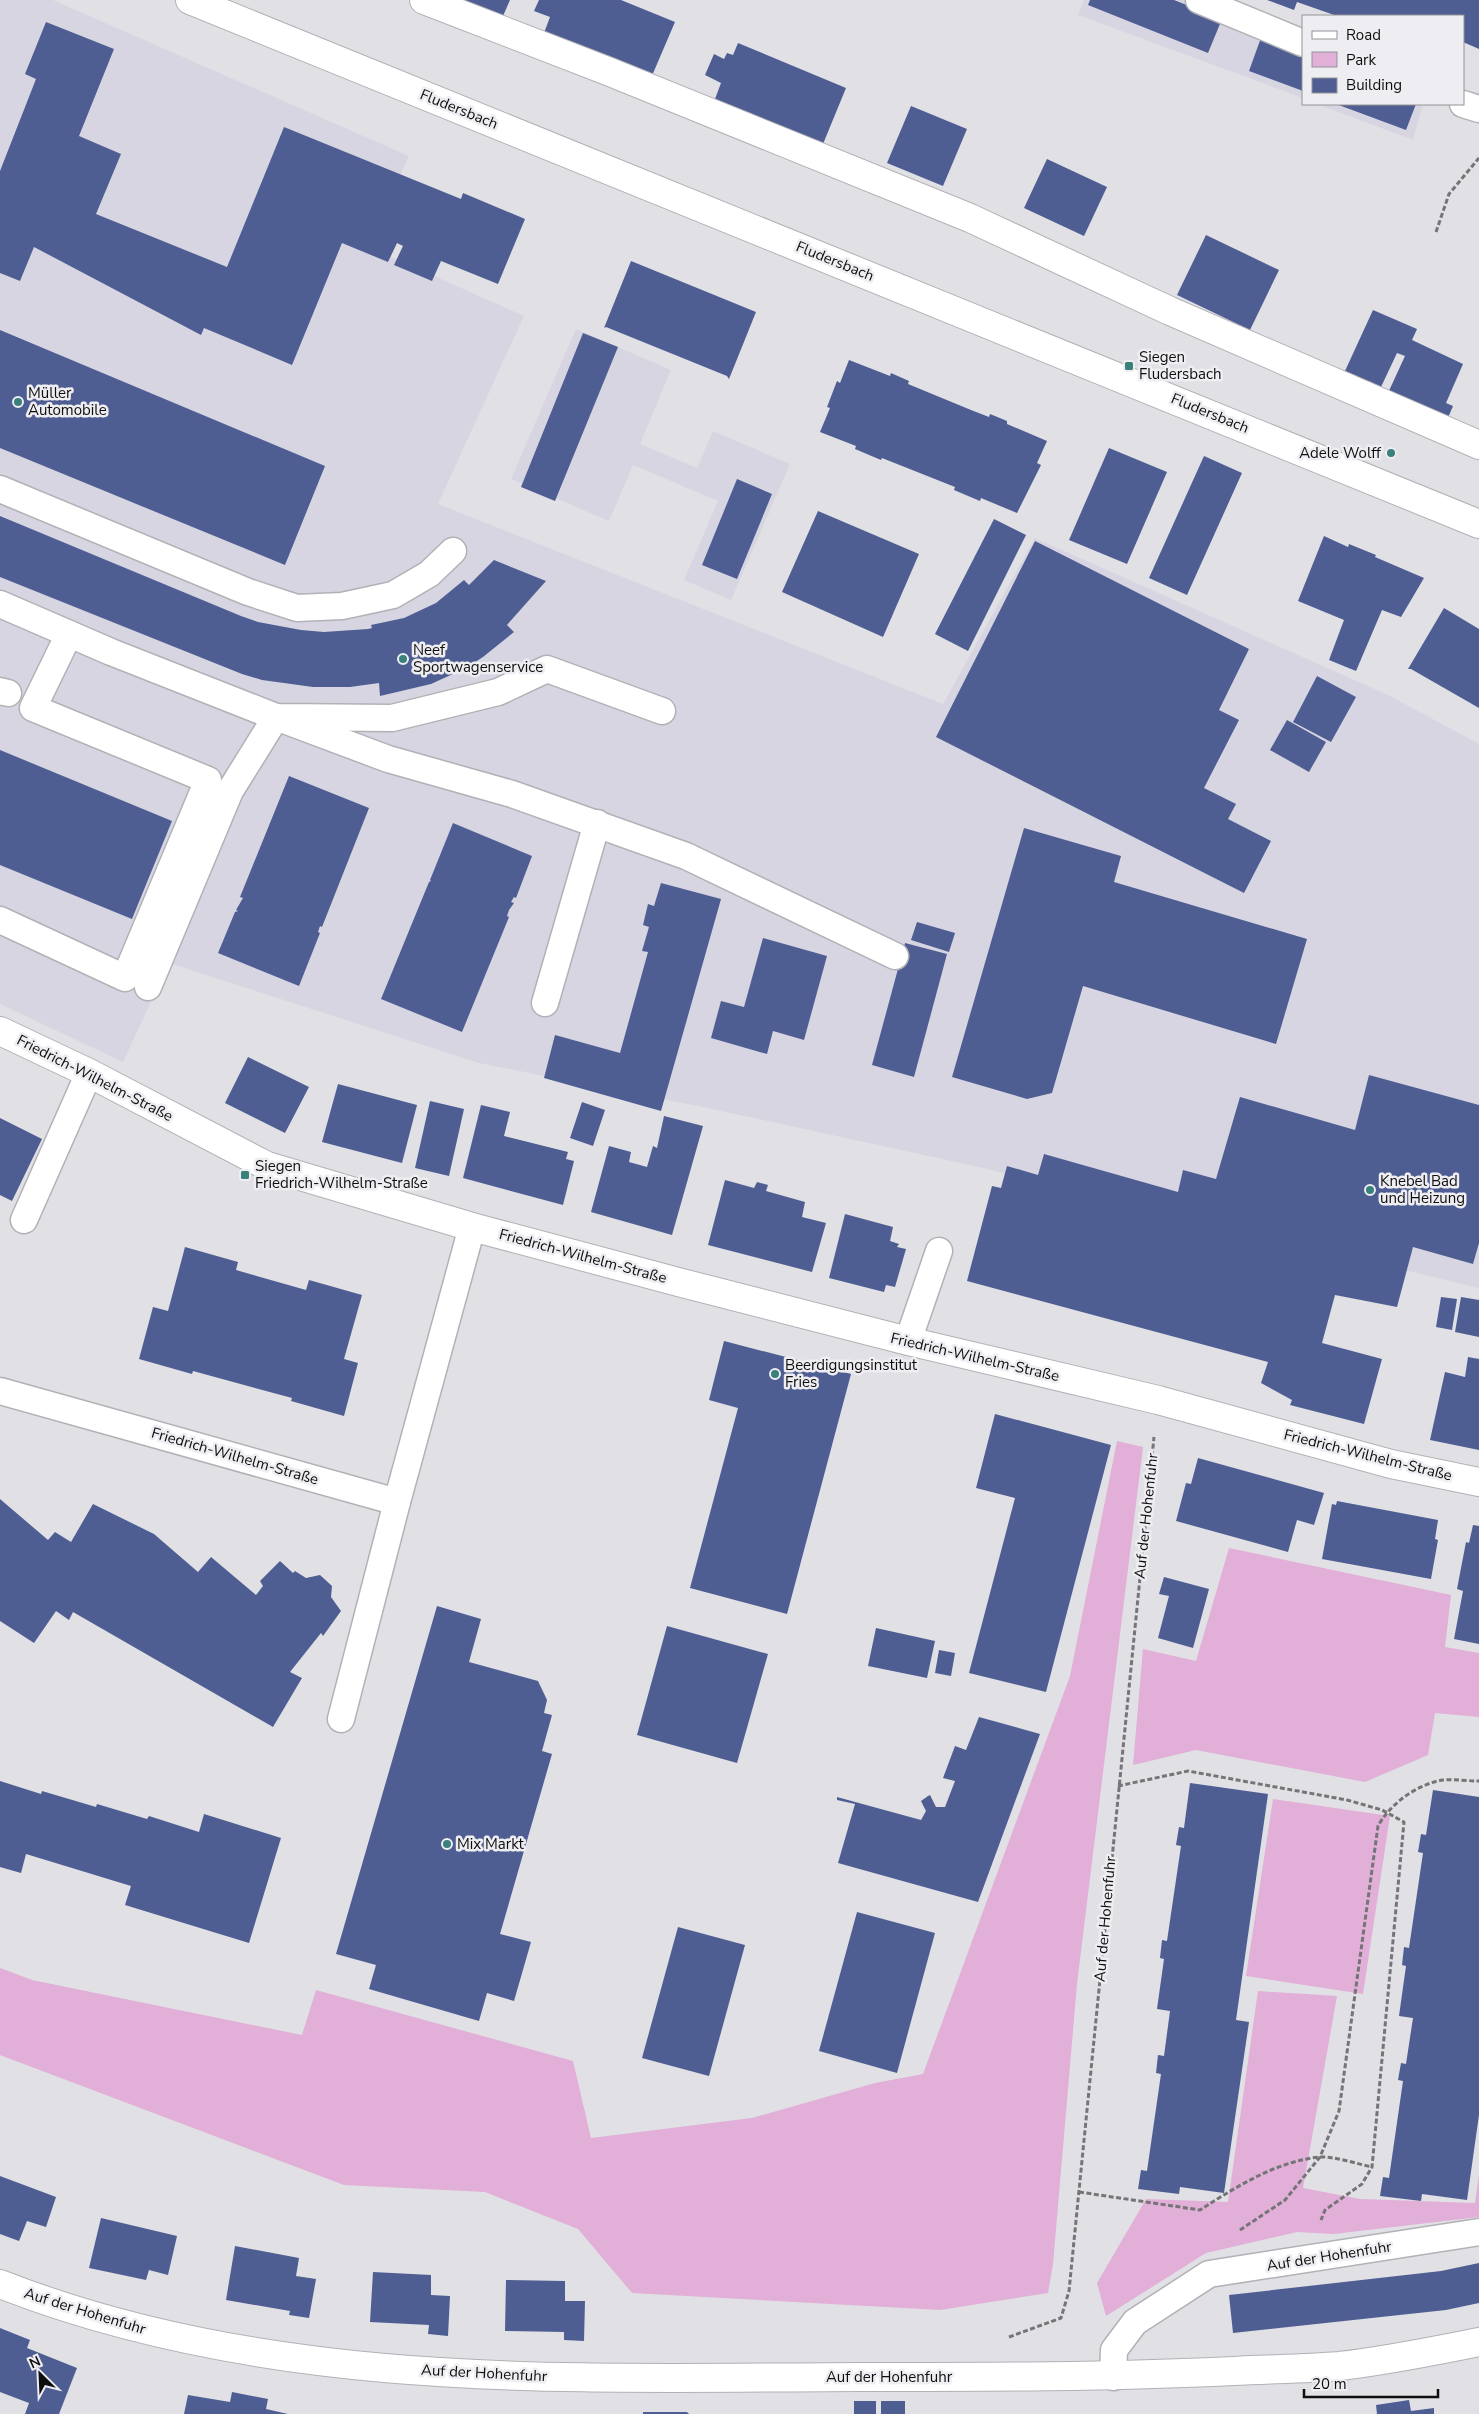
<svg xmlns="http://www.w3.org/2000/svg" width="1479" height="2414" viewBox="0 0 1479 2414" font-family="'Nunito Sans',sans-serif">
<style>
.built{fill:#d7d5e1}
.green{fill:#e1afd7}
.building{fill:#4e5e93}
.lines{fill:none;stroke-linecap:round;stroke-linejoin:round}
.service-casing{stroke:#b2b1b6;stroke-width:29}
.minor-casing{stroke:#b2b1b6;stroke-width:30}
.path{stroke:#757477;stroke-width:3;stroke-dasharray:5 2.5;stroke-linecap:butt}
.service{stroke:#fff;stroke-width:26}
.minor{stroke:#fff;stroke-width:28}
.poi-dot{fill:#39817a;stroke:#eeedf2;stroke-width:2}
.labels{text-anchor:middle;stroke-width:5;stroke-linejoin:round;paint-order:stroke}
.street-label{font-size:15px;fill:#0e0e0f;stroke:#eeedf2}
.poi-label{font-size:15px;fill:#0e0e0f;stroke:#eeedf2;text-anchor:start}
</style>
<rect width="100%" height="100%" fill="#e1e0e5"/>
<!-- built -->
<g class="built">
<path d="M0 0H53L409 156 367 246 524 316 438 504 943 704 1035 538 1390 696 1479 744V1288L979 1167 703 1107 479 1063 169 963 123 1062 0 1004Z"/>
<path d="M1084 0H1225L1303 29V98L1078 15Z"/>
<path d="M1317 104H1423L1413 140Z"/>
<path d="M576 329 671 370 640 444 697 468 713 431 790 464 731 600 684 580 718 501 633 465 609 521 511 479Z"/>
</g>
<!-- green -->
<g class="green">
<path d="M1117 1441 1143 1447 1077 1984 1053 2264 1048 2293 940 2310 632 2293 578 2229 485 2192 344 2185 0 2055V1968L32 1980 302 2035 316 1990 573 2061 591 2138 752 2118 875 2083 923 2074 1070 1676Z"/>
<path d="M1229 1548 1451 1595 1445 1647 1479 1653V1717L1435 1713 1428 1755 1365 1782 1196 1750 1133 1765 1143 1649 1196 1661Z"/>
<path d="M1273 1799 1390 1816 1363 1994 1246 1976Z"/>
<path d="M1258 1991 1337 1996 1303 2188 1360 2199 1475 2203 1479 2175V2217L1334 2234 1297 2232 1206 2253 1106 2316 1097 2283 1146 2199 1228 2202Z"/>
</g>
<!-- building -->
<g class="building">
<path d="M463 0H510L503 16Z"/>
<path d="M539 0H621L675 22 651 78 544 33 550 17 534 11Z"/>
<path d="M1090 0H1174L1222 19 1208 53 1088 5Z"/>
<path d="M1267 0H1479V49L1463 42V16H1337L1297 2 1294 10Z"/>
<path d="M46 22 114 49 79 136 121 154 96 214 227 267 284 127 461 199 463 193 525 219 498 284 441 261 432 281 394 265 403 246 397 243 388 262 342 243 292 365 204 328 201 335 34 247 20 281 0 273V171L36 79 25 74Z"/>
<path d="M1262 35 1303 51V91L1249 71Z"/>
<path d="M738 43 846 88 823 144 781 127 778 135 753 124 757 116 715 99 721 83 705 75 714 54 724 59 727 53 733 55Z"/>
<path d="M1336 104H1416L1406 130Z"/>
<path d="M911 106 967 129 943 186 887 163Z"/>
<path d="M1047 159 1107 187 1084 236 1024 208Z"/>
<path d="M1206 235 1279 270 1250 330 1177 295Z"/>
<path d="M631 261 756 312 729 379 727 376 606 327 604 328Z"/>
<path d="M1373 310 1417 329 1412 340 1463 364 1446 403 1453 406 1447 420 1388 393 1405 356 1397 353 1381 387 1369 381 1361 382 1357 376 1345 371Z"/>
<path d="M0 330 325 466 285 565 0 448Z"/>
<path d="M583 333 618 347 555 501 521 487Z"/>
<path d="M849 360 890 376 891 373 909 381 908 384 971 410 989 417 990 414 1007 421V424L1047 441 1037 463 1041 465 1017 513 981 498 980 501 954 490 955 487 882 458 881 460 855 449 856 446 820 432 830 408 827 407 837 381 840 383Z"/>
<path d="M1109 448 1167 472 1127 564 1069 540Z"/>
<path d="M1204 456 1242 473 1187 595 1149 578Z"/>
<path d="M737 479 772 494 737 579 702 565Z"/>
<path d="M818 511 919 554 883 637 782 592Z"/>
<path d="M0 516 241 616 258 622 301 630 324 632 368 629 372 628 371 625 404 618 436 603 464 580 469 585 494 560 546 581 507 625 514 632 483 657 466 668 431 684 380 696 379 683 350 687H313L262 680 242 674 0 577Z"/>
<path d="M994 519 1026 535 968 651 935 634Z"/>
<path d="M1324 536 1348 547 1349 544 1376 555 1375 557 1424 578 1401 617 1382 610 1356 671 1329 660 1344 620 1298 601Z"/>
<path d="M1035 541 1249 649 1219 710 1239 720 1204 788 1236 804 1228 819 1271 841 1244 893 936 737Z"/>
<path d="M1444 608 1479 629V708L1411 669H1408Z"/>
<path d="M1317 676 1356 697 1331 742 1293 722Z"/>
<path d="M1287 720 1326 742 1309 772 1270 750Z"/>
<path d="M0 750 172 821 132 919 0 865Z"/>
<path d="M289 776 369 808 322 927 320 926 318 932 320 933 299 986 218 953 235 912 238 911 236 910 243 898 240 897Z"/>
<path d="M453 823 532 856 516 898 514 897 511 902 514 903 509 910 507 916 509 917 462 1032 381 999 429 882 431 881 430 880Z"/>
<path d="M1024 828 1121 856 1114 882 1307 939 1276 1044 1083 986 1052 1093 1027 1099 952 1077Z"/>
<path d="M661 883 721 899 661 1111 544 1078 555 1035 620 1053 648 952 642 951 649 927 643 925 648 904 654 906Z"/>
<path d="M917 922 955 933 949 952 911 940Z"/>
<path d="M763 938 827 956 804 1040 773 1031 767 1054 711 1038 721 1001 744 1007Z"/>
<path d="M905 943 947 954 914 1077 872 1065Z"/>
<path d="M248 1057 309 1087 285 1133 225 1103Z"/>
<path d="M1369 1075 1479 1105V1243L1473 1264 1413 1247 1397 1307 1335 1295 1322 1343 1382 1359 1364 1424 1290 1405 1292 1400 1261 1383 1268 1362 967 1281 992 1186 1001 1188 1007 1166 1038 1175 1044 1154 1178 1192 1183 1170 1216 1179 1240 1097 1355 1130Z"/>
<path d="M338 1084 417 1105 402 1163 322 1142Z"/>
<path d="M430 1101 464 1109 449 1176 415 1168Z"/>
<path d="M582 1102 605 1110 593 1146 570 1138Z"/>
<path d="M481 1105 510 1112 504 1136 568 1152 566 1159 574 1161 563 1205 463 1178Z"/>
<path d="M664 1116 703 1126 672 1235 591 1212 609 1146 631 1152 629 1162 647 1167 653 1146 657 1148Z"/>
<path d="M0 1118 42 1139 12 1201 0 1195Z"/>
<path d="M725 1180 754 1188 757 1182 768 1185 766 1191 805 1202 802 1217 826 1223 812 1272 708 1245Z"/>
<path d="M845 1214 893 1227 890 1241 899 1244 897 1247 906 1249 895 1287 886 1285 884 1292 829 1278Z"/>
<path d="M185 1247 238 1262 236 1270 306 1290 309 1280 362 1295 344 1359 358 1363 344 1416 291 1401 292 1398 193 1371 192 1374 139 1359 153 1307 168 1311Z"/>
<path d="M1441 1297 1457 1299 1452 1330 1436 1327Z"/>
<path d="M1461 1297 1479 1300V1337L1455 1332Z"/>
<path d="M724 1341 851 1374 787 1614 690 1588 738 1408 709 1400Z"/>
<path d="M1468 1357 1479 1359V1450L1430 1440 1445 1372 1465 1377Z"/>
<path d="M995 1414 1111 1445 1046 1692 969 1673 1015 1498 976 1488Z"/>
<path d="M1198 1458 1324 1493 1314 1525 1297 1520 1288 1552 1176 1521 1186 1483 1191 1484Z"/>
<path d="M0 1499 48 1540 55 1532 71 1542 93 1504 154 1534 198 1572 211 1557 256 1595 263 1586 260 1581 280 1561 293 1573 295 1571 306 1578 320 1575 332 1586 331 1597 341 1611 323 1636 321 1633 290 1672 302 1678 273 1727 73 1612 69 1620 56 1611 34 1643 0 1621Z"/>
<path d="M1337 1501 1438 1520 1435 1539 1438 1540 1431 1579 1322 1559 1332 1504 1336 1505Z"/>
<path d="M1473 1525 1479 1526V1644L1454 1639 1463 1591 1457 1589 1466 1542 1469 1543Z"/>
<path d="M1164 1577 1209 1589 1193 1648 1158 1638 1169 1596 1159 1594Z"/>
<path d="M437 1606 481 1619 469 1662 538 1681 547 1700 544 1713 552 1715 542 1751 552 1754 500 1934 531 1942 514 2001 487 1993 479 2021 369 1989 376 1965 336 1954Z"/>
<path d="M667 1626 768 1654 737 1763 637 1735Z"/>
<path d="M876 1628 935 1641 927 1678 868 1666Z"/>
<path d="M939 1650 955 1653 951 1676 935 1673Z"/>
<path d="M979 1717 1040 1734 978 1902 838 1863 855 1804 837 1800V1797L921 1820 926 1811 921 1801 928 1796 930 1795 936 1807H945L955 1781 943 1778 955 1746 966 1750Z"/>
<path d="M0 1781 41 1794 42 1791 96 1807 97 1804 147 1819 149 1816 199 1832 204 1814 281 1838 249 1943 125 1905 131 1886 26 1854 21 1873 0 1867Z"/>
<path d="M1190 1783 1268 1794 1236 2020 1249 2022 1224 2193 1180 2187 1179 2194 1138 2189 1141 2170 1147 2171 1161 2074 1156 2073 1158 2055 1164 2056 1170 2011 1157 2009 1164 1959 1160 1958 1162 1940 1167 1941 1181 1846 1176 1845 1179 1827 1184 1828Z"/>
<path d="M1433 1790 1479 1797V2115L1467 2200 1422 2194 1421 2201 1380 2196 1383 2177 1389 2178 1403 2081 1398 2080 1401 2063 1406 2064 1413 2018 1399 2016 1406 1966 1402 1965 1404 1947 1409 1948 1423 1853 1418 1852 1421 1834 1426 1835Z"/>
<path d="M857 1912 935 1933 897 2073 819 2051Z"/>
<path d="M678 1927 745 1945 709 2076 642 2058Z"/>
<path d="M0 2176 56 2197 46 2227 27 2221 19 2241 0 2234Z"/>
<path d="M101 2218 177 2236 168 2275 149 2270 146 2280 89 2268Z"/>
<path d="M235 2246 299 2258 296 2276 316 2279 309 2318 289 2315 290 2311 226 2300Z"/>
<path d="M1479 2263V2303L1446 2310 1233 2333 1229 2295 1441 2271Z"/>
<path d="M373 2272 431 2275V2295L450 2296 448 2336 428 2334 429 2325 370 2322Z"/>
<path d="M506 2280 565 2281V2301H585L584 2341 564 2340V2332L505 2331Z"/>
<path d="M0 2328 30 2340 27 2348 77 2368 59 2414H25L29 2403 0 2392Z"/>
<path d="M232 2392 268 2399 266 2409 288 2414H184L188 2395 230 2402Z"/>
<path d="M1409 2400 1411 2411 1434 2408V2414H1377L1376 2405Z"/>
<rect x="854" y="2401" width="22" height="13"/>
<rect x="881" y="2401" width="24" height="13"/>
<path d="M643 2412H687L689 2414H643Z"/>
</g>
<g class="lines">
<!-- service casing -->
<g class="service-casing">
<g id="service">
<path d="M1199 0 1303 43"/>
<path d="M1463 104 1479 109"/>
<path d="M0 489 248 592 297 608 342 606 393 595 429 574 453 551"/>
<path d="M0 604 111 652 276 717 392 718 498 692 547 669 662 711"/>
<path d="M0 691 8 693"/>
<path d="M0 920 125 978 208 780 33 708 69 634"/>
<path d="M148 987 230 791 276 717 388 759 512 794 686 856 895 956"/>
<path d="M545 1003 597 823"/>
<path d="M24 1220 89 1073"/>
<path d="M908 1341 939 1251"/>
<path d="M0 1391 397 1502 472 1227"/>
<path d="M341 1719 397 1502"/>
<path d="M1113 2377 1114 2350 1135 2322 1209 2274 1479 2232"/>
</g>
</g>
<!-- minor casing -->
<g class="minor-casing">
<g id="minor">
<path d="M190 0 1479 524"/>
<path d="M424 0 610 72 970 218 1170 311 1479 445"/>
<path d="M0 1031 89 1073 267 1166 472 1227 682 1283 908 1341 1158 1400 1391 1464 1479 1482"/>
<path d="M0 2284C273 2391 571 2378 859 2377 984 2377 1109 2377 1234 2371 1269 2369 1304 2369 1339 2366 1385 2361 1433 2351 1479 2342"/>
</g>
</g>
<!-- path -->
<g class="path">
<path d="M1436 232 1449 194 1479 158"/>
<path d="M1118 1786 1188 1771 1347 1800 1382 1810 1404 1822 1372 2167 1362 2184 1325 2210 1321 2220"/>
<path d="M1079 2192 1200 2210C1236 2187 1275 2162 1319 2157 1333 2156 1358 2164 1372 2167"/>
<path d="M1240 2230 1285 2200 1320 2157 1339 2111 1378 1826C1390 1804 1417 1784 1443 1780 1455 1779 1468 1781 1479 1781"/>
<path d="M1009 2337 1061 2318 1069 2291 1154 1437"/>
</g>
<!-- service -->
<use href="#service" class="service"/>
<!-- minor -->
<use href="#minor" class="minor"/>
</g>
<!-- markers -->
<g class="poi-dot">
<rect x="1124" y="361" width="10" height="10" rx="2.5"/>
<circle cx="18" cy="402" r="5"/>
<circle cx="1391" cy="453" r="5"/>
<circle cx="403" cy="659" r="5"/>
<rect x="240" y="1170" width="10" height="10" rx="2.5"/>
<circle cx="1370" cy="1190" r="5"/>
<circle cx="775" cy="1374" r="5"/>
<circle cx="447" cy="1844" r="5"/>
</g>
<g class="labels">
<!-- street labels -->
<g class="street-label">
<text transform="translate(459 109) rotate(22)" y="5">Fludersbach</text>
<text transform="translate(835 261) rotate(22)" y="5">Fludersbach</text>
<text transform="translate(1210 413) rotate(22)" y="5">Fludersbach</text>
<text transform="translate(95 1078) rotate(27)" y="5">Friedrich-Wilhelm-Straße</text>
<text transform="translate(583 1256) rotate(15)" y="5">Friedrich-Wilhelm-Straße</text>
<text transform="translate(975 1357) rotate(13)" y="5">Friedrich-Wilhelm-Straße</text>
<text transform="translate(1368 1455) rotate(14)" y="5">Friedrich-Wilhelm-Straße</text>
<text transform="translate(235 1456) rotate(16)" y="5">Friedrich-Wilhelm-Straße</text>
<text transform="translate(1146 1516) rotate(-84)" y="5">Auf der Hohenfuhr</text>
<text transform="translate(1105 1919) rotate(-85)" y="5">Auf der Hohenfuhr</text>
<text transform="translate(1329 2256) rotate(-9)" y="5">Auf der Hohenfuhr</text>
<text transform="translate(85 2311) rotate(17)" y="5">Auf der Hohenfuhr</text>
<text transform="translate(484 2373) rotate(3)" y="5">Auf der Hohenfuhr</text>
<text x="889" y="2382">Auf der Hohenfuhr</text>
</g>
<!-- poi labels -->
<g class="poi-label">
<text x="1139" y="362">Siegen<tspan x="1139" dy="17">Fludersbach</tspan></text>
<text x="28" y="398">Müller<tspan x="28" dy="17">Automobile</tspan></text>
<text x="1381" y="458" text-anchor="end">Adele Wolff</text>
<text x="413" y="655">Neef<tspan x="413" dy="17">Sportwagenservice</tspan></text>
<text x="255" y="1171">Siegen<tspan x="255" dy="17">Friedrich-Wilhelm-Straße</tspan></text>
<text x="1380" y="1186">Knebel Bad<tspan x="1380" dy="17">und Heizung</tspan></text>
<text x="785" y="1370">Beerdigungsinstitut<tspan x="785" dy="17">Fries</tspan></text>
<text x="457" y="1849">Mix Markt</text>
</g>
</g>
<!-- legend -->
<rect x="1302" y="15" width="162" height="90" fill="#eeedf2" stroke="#949497"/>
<rect x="1312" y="31" width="25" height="8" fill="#ffffff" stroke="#949497"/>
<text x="1346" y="40" font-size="15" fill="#0e0e0f">Road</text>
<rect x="1312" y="52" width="25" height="15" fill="#e1afd7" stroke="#949497"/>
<text x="1346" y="65" font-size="15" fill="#0e0e0f">Park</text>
<rect x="1312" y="78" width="25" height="15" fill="#4e5e93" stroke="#949497"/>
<text x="1346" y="90" font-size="15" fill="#0e0e0f">Building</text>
<!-- north arrow -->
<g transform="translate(40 2374) rotate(336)" stroke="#eeedf2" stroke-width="4" paint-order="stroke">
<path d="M0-4L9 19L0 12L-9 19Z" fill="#0e0e0f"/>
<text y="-8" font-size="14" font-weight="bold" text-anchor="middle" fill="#0e0e0f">N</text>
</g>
<!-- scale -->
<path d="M1304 2389v8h134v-8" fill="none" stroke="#0e0e0f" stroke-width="2.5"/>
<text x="1312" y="2389" font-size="15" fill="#0e0e0f" stroke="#eeedf2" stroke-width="4" paint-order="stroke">20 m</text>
</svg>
